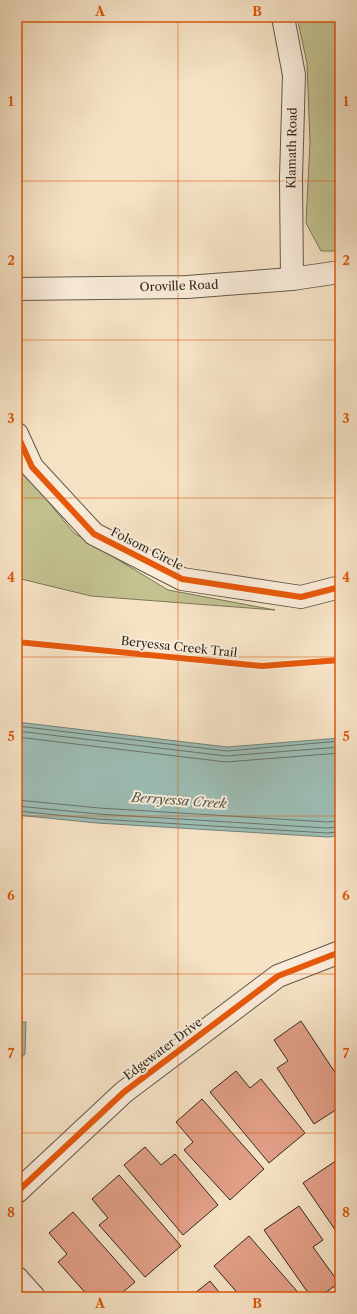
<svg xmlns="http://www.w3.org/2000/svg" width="357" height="1314" viewBox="0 0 357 1314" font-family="'Libre Caslon Text',serif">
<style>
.green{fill:#c3c291;stroke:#7a7658}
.water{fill:#9dbeb6;stroke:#72827a}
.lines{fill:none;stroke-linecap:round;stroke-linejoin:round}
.shore{stroke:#67746a;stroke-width:1}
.building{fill:#e3a089;stroke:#31291f}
.minor-casing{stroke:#625849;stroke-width:24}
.path{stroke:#31291f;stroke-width:2.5;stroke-dasharray:3 2;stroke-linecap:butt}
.minor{stroke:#faeddb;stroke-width:22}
.cycleway-casing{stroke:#faeddb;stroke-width:8}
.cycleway{stroke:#e8590c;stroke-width:6}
.grid{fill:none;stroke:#df570d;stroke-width:1;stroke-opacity:0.55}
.labels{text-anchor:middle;stroke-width:4;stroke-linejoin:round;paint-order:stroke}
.street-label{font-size:12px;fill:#31291f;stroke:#faeddb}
.water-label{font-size:13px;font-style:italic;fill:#51564c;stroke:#faeddb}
.neatline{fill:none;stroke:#df570d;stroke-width:1.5}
.grid-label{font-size:13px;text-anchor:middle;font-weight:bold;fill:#df570d}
</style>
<rect width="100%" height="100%" fill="#f7e4c7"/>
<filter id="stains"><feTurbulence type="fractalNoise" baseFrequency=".005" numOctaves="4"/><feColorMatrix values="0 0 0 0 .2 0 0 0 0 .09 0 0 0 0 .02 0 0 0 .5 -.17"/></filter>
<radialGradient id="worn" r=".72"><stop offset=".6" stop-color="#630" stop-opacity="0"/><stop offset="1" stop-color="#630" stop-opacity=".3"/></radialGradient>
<!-- green -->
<g class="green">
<path d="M297 17H340V251H321L306 223 310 142 307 63Z"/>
<path d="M17 464 74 533 168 590 275 610 91 596 17 578Z"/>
</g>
<!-- water -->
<g class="water">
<path d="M17 722 227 747 340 738V836L328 837 97 823 17 815Z"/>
<path d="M17 1022H26L25 1054 17 1063Z"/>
</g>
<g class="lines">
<!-- shore -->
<g class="shore">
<path d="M17 726 227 751 340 741"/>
<path d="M17 731 226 756 340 747"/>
<path d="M17 737 226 762 340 753"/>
<path d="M17 800 99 808 327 822 340 821"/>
<path d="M17 806 98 814 327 828 340 827"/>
<path d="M17 811 98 819 327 833 340 832"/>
</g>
</g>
<!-- building -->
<g class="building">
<path d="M301 1021 340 1080V1107L314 1124 277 1068 288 1061 274 1040Z"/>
<path d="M236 1071 250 1088 261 1079 305 1133 269 1163 210 1092Z"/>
<path d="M202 1099 264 1169 230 1200 184 1150 193 1142 176 1122Z"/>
<path d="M145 1147 161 1165 175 1154 218 1205 183 1235 124 1165Z"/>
<path d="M340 1158V1237L303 1183Z"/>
<path d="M119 1175 181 1246 145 1277 99 1225 108 1218 92 1199Z"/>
<path d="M299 1206 323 1240 313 1247 339 1283 319 1297H311L264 1230Z"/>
<path d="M73 1212 135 1282 117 1297H89L58 1262 67 1254 49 1233Z"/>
<path d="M249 1236 302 1297H241L214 1266Z"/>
<path d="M210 1281 223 1297H190Z"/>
</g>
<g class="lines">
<!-- minor casing -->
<g class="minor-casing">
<g id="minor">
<path d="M283 17 294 75 291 178 292 279"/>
<path d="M17 289 187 287 292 279 340 272"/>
<path d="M17 434 32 467 94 534 182 579 301 597 340 587"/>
<path d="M17 1192 124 1092 278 976 340 952"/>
<path d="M17 1278 34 1297"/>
</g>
</g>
<!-- path -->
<path class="path" d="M331 17H340"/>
<!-- minor -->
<use href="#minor" class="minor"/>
<!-- cycleway casing -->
<g class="cycleway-casing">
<g id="cycleway">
<path d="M17 434 32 467 94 534 182 579 301 597 340 587"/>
<path d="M17 642 262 666 340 660"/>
<path d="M17 1192 124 1092 278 976 340 952"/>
</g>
</g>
<!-- cycleway -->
<use href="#cycleway" class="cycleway"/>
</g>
<!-- grid -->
<path class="grid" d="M178 17V1297M17 181H340M17 340H340M17 498H340M17 657H340M17 816H340M17 974H340M17 1133H340"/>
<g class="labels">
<!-- street labels -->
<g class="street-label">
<text transform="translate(292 148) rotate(-89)" y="4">Klamath Road</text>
<text transform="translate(179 286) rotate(-2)" y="4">Oroville Road</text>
<text transform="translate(147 549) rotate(27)" y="4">Folsom Circle</text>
<text transform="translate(179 647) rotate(6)" y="4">Beryessa Creek Trail</text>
<text transform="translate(163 1049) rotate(-37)" y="4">Edgewater Drive</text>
</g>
<!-- water labels -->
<g class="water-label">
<text transform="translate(179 800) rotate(4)" y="5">Berryessa Creek</text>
</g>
</g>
<!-- margin -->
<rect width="357" height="1314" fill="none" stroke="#f7e4c7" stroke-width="44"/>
<rect x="22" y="22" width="313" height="1270" class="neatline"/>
<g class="grid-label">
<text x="100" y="16">A</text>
<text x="257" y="16">B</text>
<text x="11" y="106">1</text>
<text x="346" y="106">1</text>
<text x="11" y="265">2</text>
<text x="346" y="265">2</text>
<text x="11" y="423">3</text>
<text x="346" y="423">3</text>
<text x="11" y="582">4</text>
<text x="346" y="582">4</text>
<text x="11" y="741">5</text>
<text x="346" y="741">5</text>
<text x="11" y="900">6</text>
<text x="346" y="900">6</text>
<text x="11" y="1058">7</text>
<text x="346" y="1058">7</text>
<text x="11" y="1217">8</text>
<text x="346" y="1217">8</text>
<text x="100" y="1308">A</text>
<text x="257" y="1308">B</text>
</g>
<rect width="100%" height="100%" filter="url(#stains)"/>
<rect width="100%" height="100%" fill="url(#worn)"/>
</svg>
